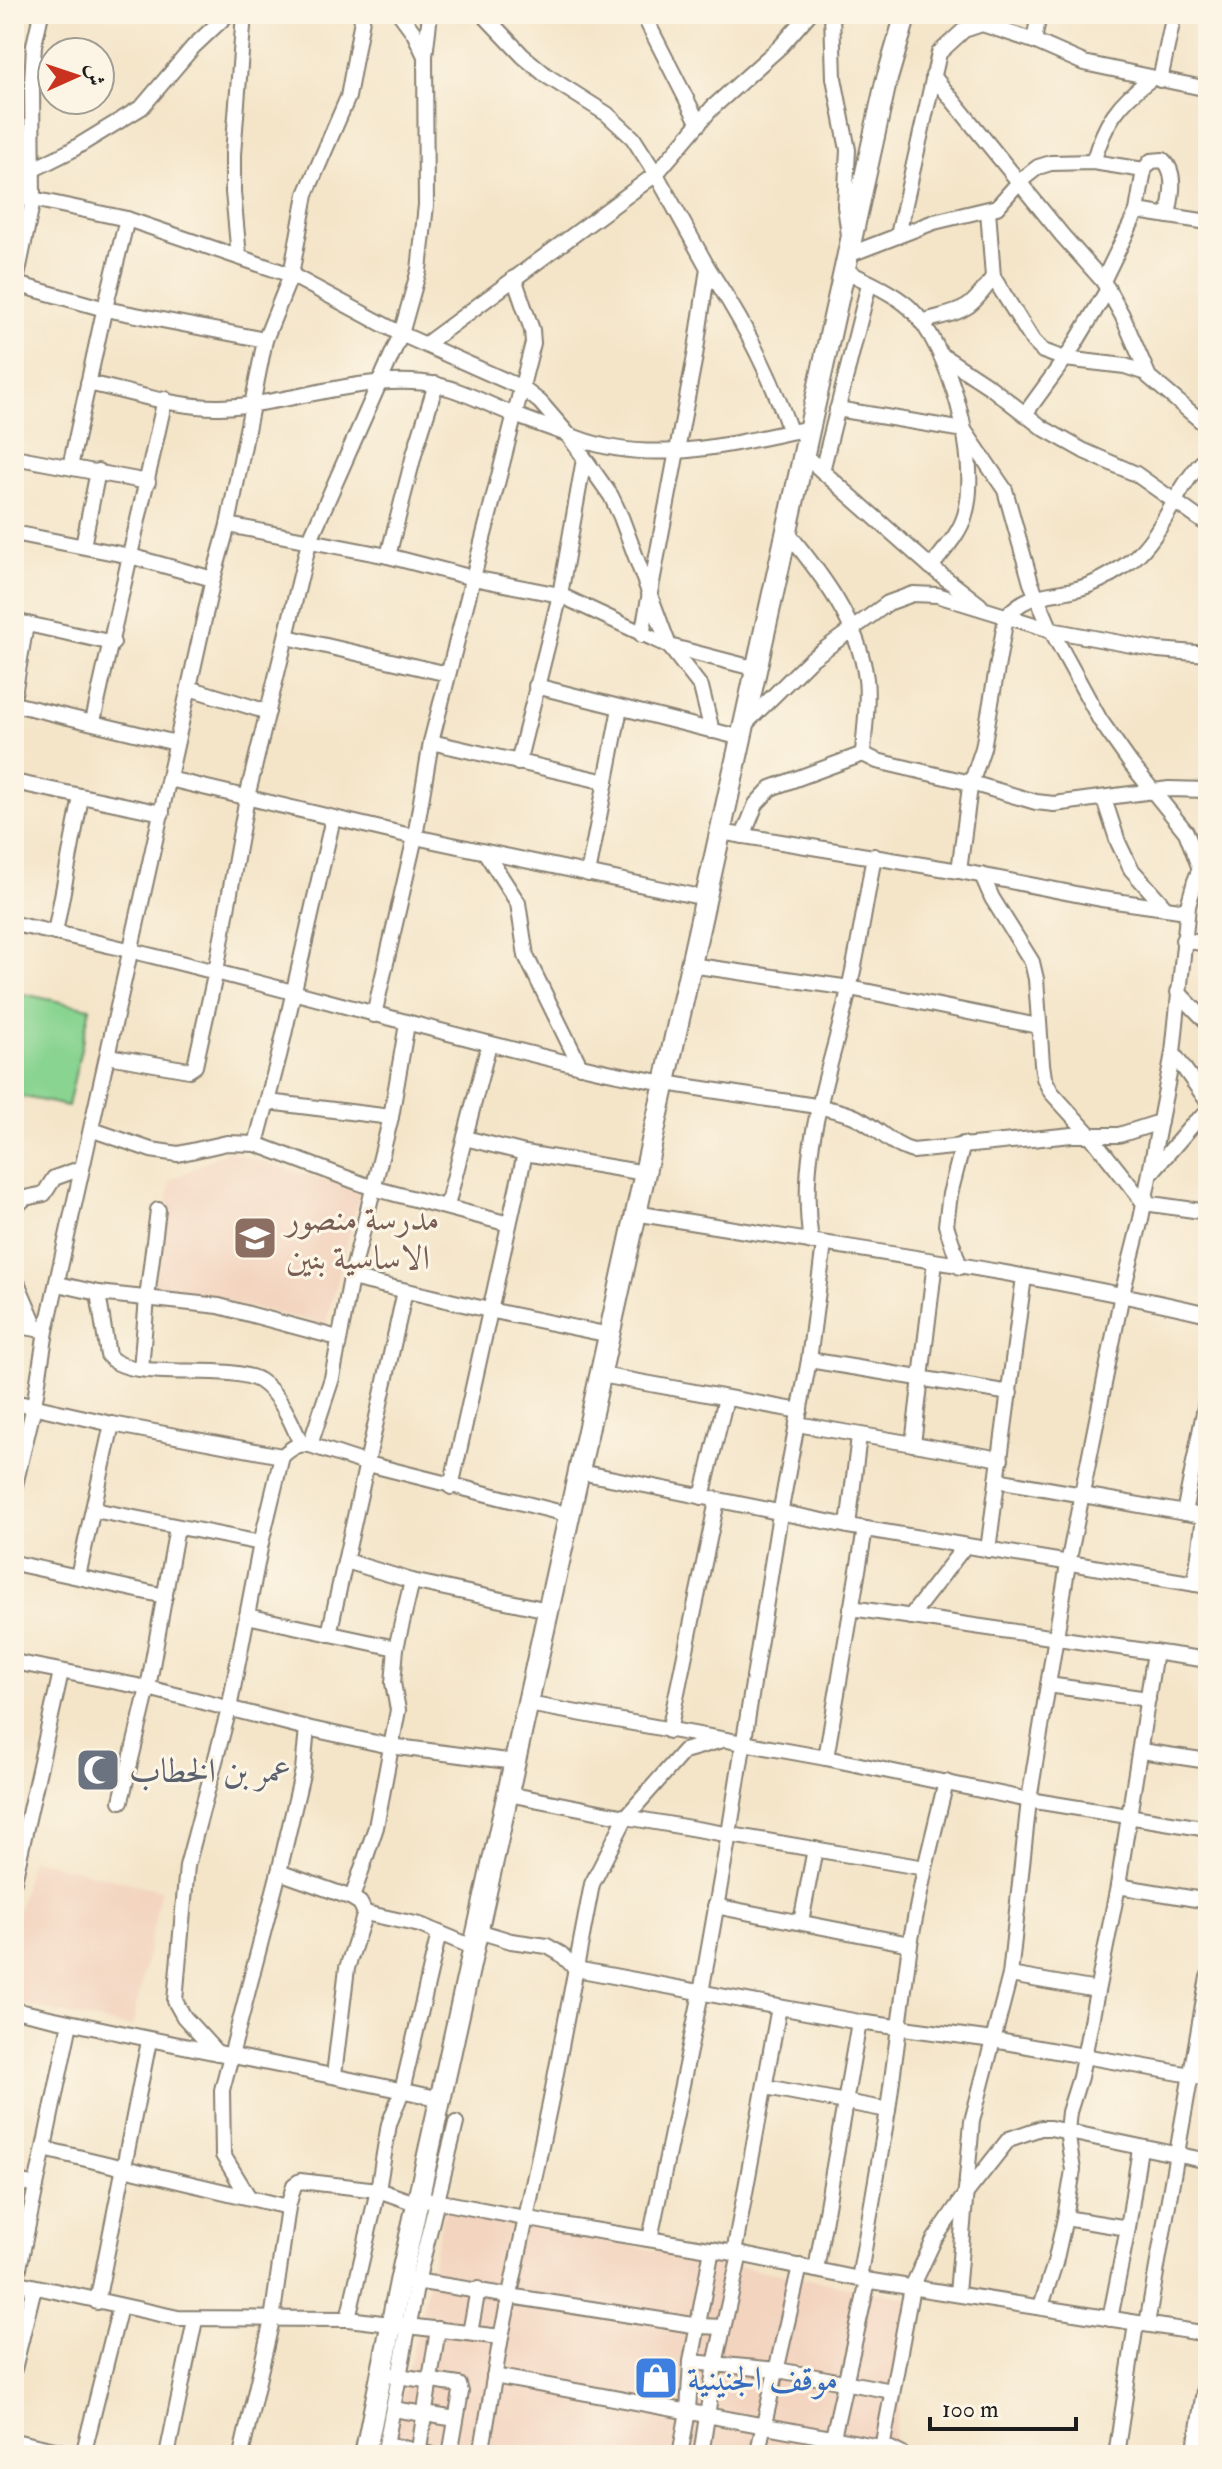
<svg xmlns="http://www.w3.org/2000/svg" width="1222" height="2469" viewBox="0 0 1222 2469" font-family="'IM FELL Double Pica',Amiri,serif">
<style>
.built{fill:#f3d4bf}
.green{fill:#89d491;stroke:#527856;stroke-width:2}
.lines{fill:none;stroke-linecap:round;stroke-linejoin:round}
.minor-casing{stroke:#888072;stroke-width:18}
.highway-casing{stroke:#888072;stroke-width:24}
.minor{stroke:#fff;stroke-width:14}
.highway{stroke:#fff;stroke-width:20}
.labels{text-anchor:middle;stroke-width:6;stroke-linejoin:round;paint-order:stroke}
.education-label{font-size:34px;fill:#785e54;stroke:#fcf5e5;text-anchor:start}
.worship-label{font-size:34px;fill:#5b616d;stroke:#fcf5e5;text-anchor:start}
.shop-label{font-size:34px;fill:#366cbe;stroke:#fcf5e5;text-anchor:start}
</style>
<rect width="100%" height="100%" fill="#fcf5e5"/>
<filter id="ink" filterUnits="userSpaceOnUse"><feTurbulence type="fractalNoise" baseFrequency=".0125" numOctaves="2"/><feDisplacementMap in="SourceGraphic" scale="16" xChannelSelector="R" yChannelSelector="G"/><feConvolveMatrix kernelMatrix="1 2 1 2 8 2 1 2 1" color-interpolation-filters="sRGB"/></filter>
<filter id="wash" filterUnits="userSpaceOnUse"><feTurbulence type="fractalNoise" baseFrequency=".006" numOctaves="4" result="noise"/><feDisplacementMap in="SourceGraphic" scale="32" xChannelSelector="R" yChannelSelector="G"/><feGaussianBlur stdDeviation="1.8" result="paint"/><feColorMatrix in="noise" values="0 0 0 0 0 0 0 0 0 0 0 0 0 0 0 0 0 1.4 0 .05"/><feComposite in="paint" operator="in"/></filter>
<g filter="url(#wash)">
<rect width="100%" height="100%" fill="#f4e5c9"/>
<!-- built -->
<g class="built">
<path d="M227 1151 361 1191 326 1324 153 1286 171 1180Z"/>
<path d="M31 1859 161 1890 132 2028 14 2003V1931Z"/>
<path d="M444 2211 918 2300 891 2455H389Z"/>
</g>
<!-- green -->
<path class="green" d="M14 992 90 1008 68 1106 14 1095Z"/>
</g>
<g filter="url(#ink)">
<g class="lines">
<!-- minor casing -->
<g class="minor-casing">
<g id="minor">
<path d="M400 14 414 33 425 56"/>
<path d="M483 14 523 56 547 76 607 114 633 138 656 174 708 268 695 356 642 635"/>
<path d="M643 14 699 124"/>
<path d="M832 14 834 78 848 150 845 206 849 235"/>
<path d="M1034 41 1039 14"/>
<path d="M933 76 1062 235 1103 281 1122 315 1149 377 1208 427"/>
<path d="M1160 80 1174 14"/>
<path d="M1093 162C1105 123 1117 103 1151 79"/>
<path d="M14 179 70 151 142 107 193 47 228 14"/>
<path d="M14 195 127 219 291 275 401 334 522 388 540 402 566 432 611 496 621 517 669 646 701 687 712 731"/>
<path d="M988 210 993 277 1033 341 1043 351 1065 359 1125 366 1146 373"/>
<path d="M1137 211 1208 222"/>
<path d="M898 235 939 53 964 30 982 24 1034 41 1084 63 1208 89"/>
<path d="M848 255 934 222 997 207 1019 182 1038 167 1051 163 1093 162 1144 170"/>
<path d="M239 257 233 192V154L244 14"/>
<path d="M708 268C742 319 770 373 790 431"/>
<path d="M844 270C865 281 891 291 909 307 950 345 981 462 965 515 959 535 943 551 931 567"/>
<path d="M1103 281 1137 211 1144 170 1151 161 1163 160C1178 173 1171 199 1168 216"/>
<path d="M16 284 105 309 265 340"/>
<path d="M14 291 33 199 32 83 34 45 41 14"/>
<path d="M921 322C963 310 968 314 993 277"/>
<path d="M426 344 656 174 712 108 781 46 809 14"/>
<path d="M943 356 990 387 1043 428 1084 451 1136 474 1208 525"/>
<path d="M88 383C130 392 177 408 220 407 284 405 347 379 412 382 452 383 478 401 515 415 535 423 557 430 577 438 654 467 733 443 810 428"/>
<path d="M837 409 964 430 1005 490 1031 583 1051 630 1100 720 1131 764 1186 832 1200 869"/>
<path d="M1025 414 1070 352 1108 289"/>
<path d="M804 455 931 567 980 605"/>
<path d="M14 457 148 482"/>
<path d="M70 467 102 320 127 219"/>
<path d="M822 471 869 284"/>
<path d="M228 525 388 556 473 578 560 595 669 646 757 669"/>
<path d="M787 532C822 575 859 623 866 679 869 703 864 731 863 754"/>
<path d="M14 533 130 556 213 579"/>
<path d="M83 546 98 471"/>
<path d="M388 556 415 451 436 384"/>
<path d="M14 621 113 643"/>
<path d="M287 637 448 674"/>
<path d="M536 686 742 738"/>
<path d="M189 688 268 712"/>
<path d="M14 694 26 624"/>
<path d="M14 704 176 743"/>
<path d="M93 721 165 399"/>
<path d="M745 724 810 660 888 603 913 594 937 595 1051 630 1158 650 1208 654"/>
<path d="M431 742 606 782"/>
<path d="M518 763 560 595 584 459"/>
<path d="M169 779 415 837 705 898"/>
<path d="M14 782 162 813"/>
<path d="M1104 799 1118 842 1131 869 1164 906"/>
<path d="M720 832 959 871 1101 899 1187 911"/>
<path d="M743 836 756 804 771 788 863 754 877 761 971 783 1036 802 1054 804 1169 789 1208 790"/>
<path d="M485 852 518 903 526 956 580 1066"/>
<path d="M959 871 970 787 983 748 1006 617C1025 594 1045 596 1072 590 1093 586 1115 573 1132 560 1166 532 1178 481 1208 457"/>
<path d="M588 874 620 708"/>
<path d="M982 875 992 898 1032 962 1036 979 1042 1064 1044 1078 1051 1092 1090 1135 1144 1203 1208 1212"/>
<path d="M14 924C204 964 389 1021 577 1065 634 1079 692 1087 750 1096 783 1102 819 1104 851 1115 874 1123 889 1145 913 1151L1072 1135H1119L1160 1122"/>
<path d="M55 933 81 797"/>
<path d="M1183 940 1208 944"/>
<path d="M690 965 850 988 1038 1026"/>
<path d="M1178 992 1208 1023"/>
<path d="M374 1015 415 837 431 742 533 343 532 330 514 278"/>
<path d="M1173 1053 1208 1102"/>
<path d="M108 1056 189 1070 195 1066 216 971 247 797 309 542 401 334 419 270 426 205 425 56 430 14"/>
<path d="M268 1102 391 1117"/>
<path d="M93 1130 151 1150 178 1154 227 1143 256 1144 373 1188 509 1224"/>
<path d="M465 1138 525 1153 645 1173"/>
<path d="M256 1144 280 1052 333 818"/>
<path d="M1151 1173 1195 1122 1208 1113"/>
<path d="M447 1206 489 1044"/>
<path d="M14 1208 25 1198 44 1194 54 1178 82 1168"/>
<path d="M635 1213C826 1245 1019 1270 1208 1314"/>
<path d="M811 1242C797 1149 829 1079 849 989 859 946 866 901 874 856"/>
<path d="M960 1267 946 1225 950 1194 963 1144"/>
<path d="M14 1275 37 1329"/>
<path d="M351 1278 489 1310 610 1335"/>
<path d="M58 1284 98 1293 219 1306 338 1338"/>
<path d="M98 1293 108 1355C128 1384 229 1361 260 1381 280 1394 292 1423 301 1444"/>
<path d="M14 1325 42 1330"/>
<path d="M809 1360 1010 1393"/>
<path d="M141 1369 147 1298 158 1210"/>
<path d="M601 1375 800 1411"/>
<path d="M14 1402 112 1424 282 1456C292 1448 297 1443 310 1445L368 1464 570 1515"/>
<path d="M797 1424 1001 1459"/>
<path d="M913 1444 935 1262"/>
<path d="M310 1445 332 1378 351 1278 391 1117 407 1024"/>
<path d="M580 1472 848 1526 1208 1586"/>
<path d="M997 1480 1208 1517"/>
<path d="M451 1487 525 1153"/>
<path d="M14 1489 34 1406 46 1331 213 579 228 525 265 340 291 275 306 194 348 97 363 14"/>
<path d="M702 1497 726 1398"/>
<path d="M94 1510 261 1543"/>
<path d="M1184 1513 1208 1392"/>
<path d="M848 1526 859 1436"/>
<path d="M988 1550 1024 1277"/>
<path d="M346 1561 412 1581 548 1610"/>
<path d="M14 1563 165 1596"/>
<path d="M78 1576 112 1424"/>
<path d="M1195 1584 1204 1517"/>
<path d="M851 1608 1208 1660"/>
<path d="M247 1616 396 1648"/>
<path d="M910 1617 965 1546"/>
<path d="M329 1634 405 1291"/>
<path d="M14 1662 148 1688 307 1728 390 1746 515 1762"/>
<path d="M1048 1685 1148 1699"/>
<path d="M528 1704 826 1758 1029 1800 1208 1829"/>
<path d="M307 1728 303 1770 279 1872 352 1898 360 1903 365 1913 420 1925 475 1948"/>
<path d="M669 1731 717 1501"/>
<path d="M1141 1751 1208 1761"/>
<path d="M826 1758 865 1529"/>
<path d="M508 1794 626 1817 925 1868"/>
<path d="M121 1801 148 1688 177 1527"/>
<path d="M14 1881 61 1672"/>
<path d="M1118 1886 1208 1901"/>
<path d="M352 1898 376 1827 398 1710 393 1683 396 1648 412 1581"/>
<path d="M715 1906 910 1944"/>
<path d="M801 1922 815 1849"/>
<path d="M478 1931 511 1941 547 1946 561 1954 576 1969 859 2022 993 2040 1208 2078"/>
<path d="M1010 1975 1097 1990"/>
<path d="M14 2010C156 2042 299 2068 442 2099"/>
<path d="M217 2053 184 2017 175 2001 187 1866 229 1709 261 1543 282 1456"/>
<path d="M334 2075 347 1968 365 1913"/>
<path d="M766 2087 888 2110"/>
<path d="M44 2149 288 2207"/>
<path d="M14 2181 36 2186"/>
<path d="M248 2196 223 2155 222 2090 279 1872"/>
<path d="M420 2198 556 2224 734 2253 859 2279 1208 2334"/>
<path d="M1065 2218 1128 2228"/>
<path d="M650 2239 701 1993 729 1834 780 1514 809 1360 824 1244"/>
<path d="M734 2253 779 2007"/>
<path d="M816 2270 859 2022"/>
<path d="M859 2279 888 2110 910 1944 925 1868 946 1782"/>
<path d="M409 2280 699 2326 723 2327"/>
<path d="M14 2282 178 2318 348 2319 501 2337"/>
<path d="M16 2282 70 2023"/>
<path d="M957 2293 972 2121 1010 1975 1029 1800 1068 1564 1122 1294 1141 1219 1173 1053 1188 906 1195 881 1208 848"/>
<path d="M97 2302 149 2041"/>
<path d="M1041 2306 1055 2263 1065 2218 1073 2170 1067 2131 1069 2112 1080 2077 1118 1886 1155 1652"/>
<path d="M348 2319 378 2190 418 2204"/>
<path d="M1110 2319 1128 2228 1140 2148"/>
<path d="M1147 2324 1208 1977"/>
<path d="M470 2333 478 2289"/>
<path d="M691 2362 778 2370 892 2391"/>
<path d="M14 2369 34 2287"/>
<path d="M391 2375 459 2385 461 2392 450 2455"/>
<path d="M494 2376 891 2449 903 2455"/>
<path d="M393 2409 456 2419"/>
<path d="M14 2441 78 2455"/>
<path d="M387 2444 433 2455"/>
<path d="M882 2448 912 2287 934 2240 964 2196 1009 2139 1041 2128H1050L1208 2161"/>
<path d="M83 2455 120 2307"/>
<path d="M167 2455 195 2320"/>
<path d="M241 2455 272 2320 288 2207 294 2185 300 2181 378 2190 389 2124 402 2091 439 1933"/>
<path d="M384 2455 417 2282 456 2123"/>
<path d="M418 2455 438 2329"/>
<path d="M481 2455 501 2337 551 2099 592 1884 626 1817 684 1751 722 1740"/>
<path d="M680 2455 688 2411 691 2362 712 2249"/>
<path d="M701 2455 715 2364 740 2254"/>
<path d="M757 2455 800 2266"/>
<path d="M829 2455 868 2281"/>
<path d="M1116 2455 1136 2324"/>
<path d="M1194 2455 1208 2365"/>
</g>
</g>
<!-- highway casing -->
<g class="highway-casing">
<path id="highway" d="M365 2455 401 2277 886 82 906 14"/>
</g>
<!-- minor -->
<use href="#minor" class="minor"/>
<!-- highway -->
<use href="#highway" class="highway"/>
</g>
</g>
<!-- icons -->
<defs>
<g id="school-square" transform="scale(2.3)"><rect x="-9" y="-9" width="18" height="18" rx="4" fill="#8d6e63" stroke="#fcf5e5"/><path d="M0-5L7-2L0 1L-7-2ZM-4 1L0 2.5L4 1V4Q0 6-4 4Z" fill="#fff"/></g>
<g id="mosque-square" transform="scale(2.3)"><rect x="-9" y="-9" width="18" height="18" rx="4" fill="#6b7280" stroke="#fcf5e5"/><path d="M3.5-4.9A6 6 0 1 0 3.5 4.9A5 5 0 1 1 3.5-4.9Z" fill="#fff"/></g>
<g id="shop-square" transform="scale(2.3)"><rect x="-9" y="-9" width="18" height="18" rx="4" fill="#3f7fe0" stroke="#fcf5e5"/><path d="M-5-2.5h2.3a2.7 3.5 0 0 1 5.4 0H5L5.5 6h-11ZM-1.5-2.5h3a1.5 2.3 0 0 0-3 0Z" fill="#fff"/></g>
</defs>
<g fill-rule="evenodd">
<use href="#school-square" x="255" y="1238"/>
<use href="#mosque-square" x="98" y="1770"/>
<use href="#shop-square" x="656" y="2378"/>
</g>
<g class="labels">
<!-- education labels -->
<g class="education-label">
<text x="286" y="1230">مدرسة منصور<tspan x="286" dy="39">الاساسية بنين</tspan></text>
</g>
<!-- worship labels -->
<g class="worship-label">
<text x="129" y="1782">عمر بن الخطاب</text>
</g>
<!-- shop labels -->
<g class="shop-label">
<text x="687" y="2390">موقف الجنينية</text>
</g>
</g>
<!-- margin -->
<rect width="1222" height="2469" fill="none" stroke="#fcf5e5" stroke-width="48"/>
<!-- north arrow -->
<g transform="translate(76 76) rotate(87)"><circle r="38" fill="#fcf5e5" stroke="#a29e95" stroke-width="2"/>
<path d="M0-6L14 30L0 20L-14 30Z" fill="#c8321e"/>
<text y="-12" font-size="22" font-weight="bold" text-anchor="middle" fill="#1c1c1c">ش</text>
</g>
<!-- scale -->
<path d="M930 2417v12h146v-12" fill="none" stroke="#1c1c1c" stroke-width="4"/>
<text x="942" y="2417" font-size="24" fill="#1c1c1c" stroke="#fcf5e5" stroke-width="6" paint-order="stroke">100 m</text>
</svg>
